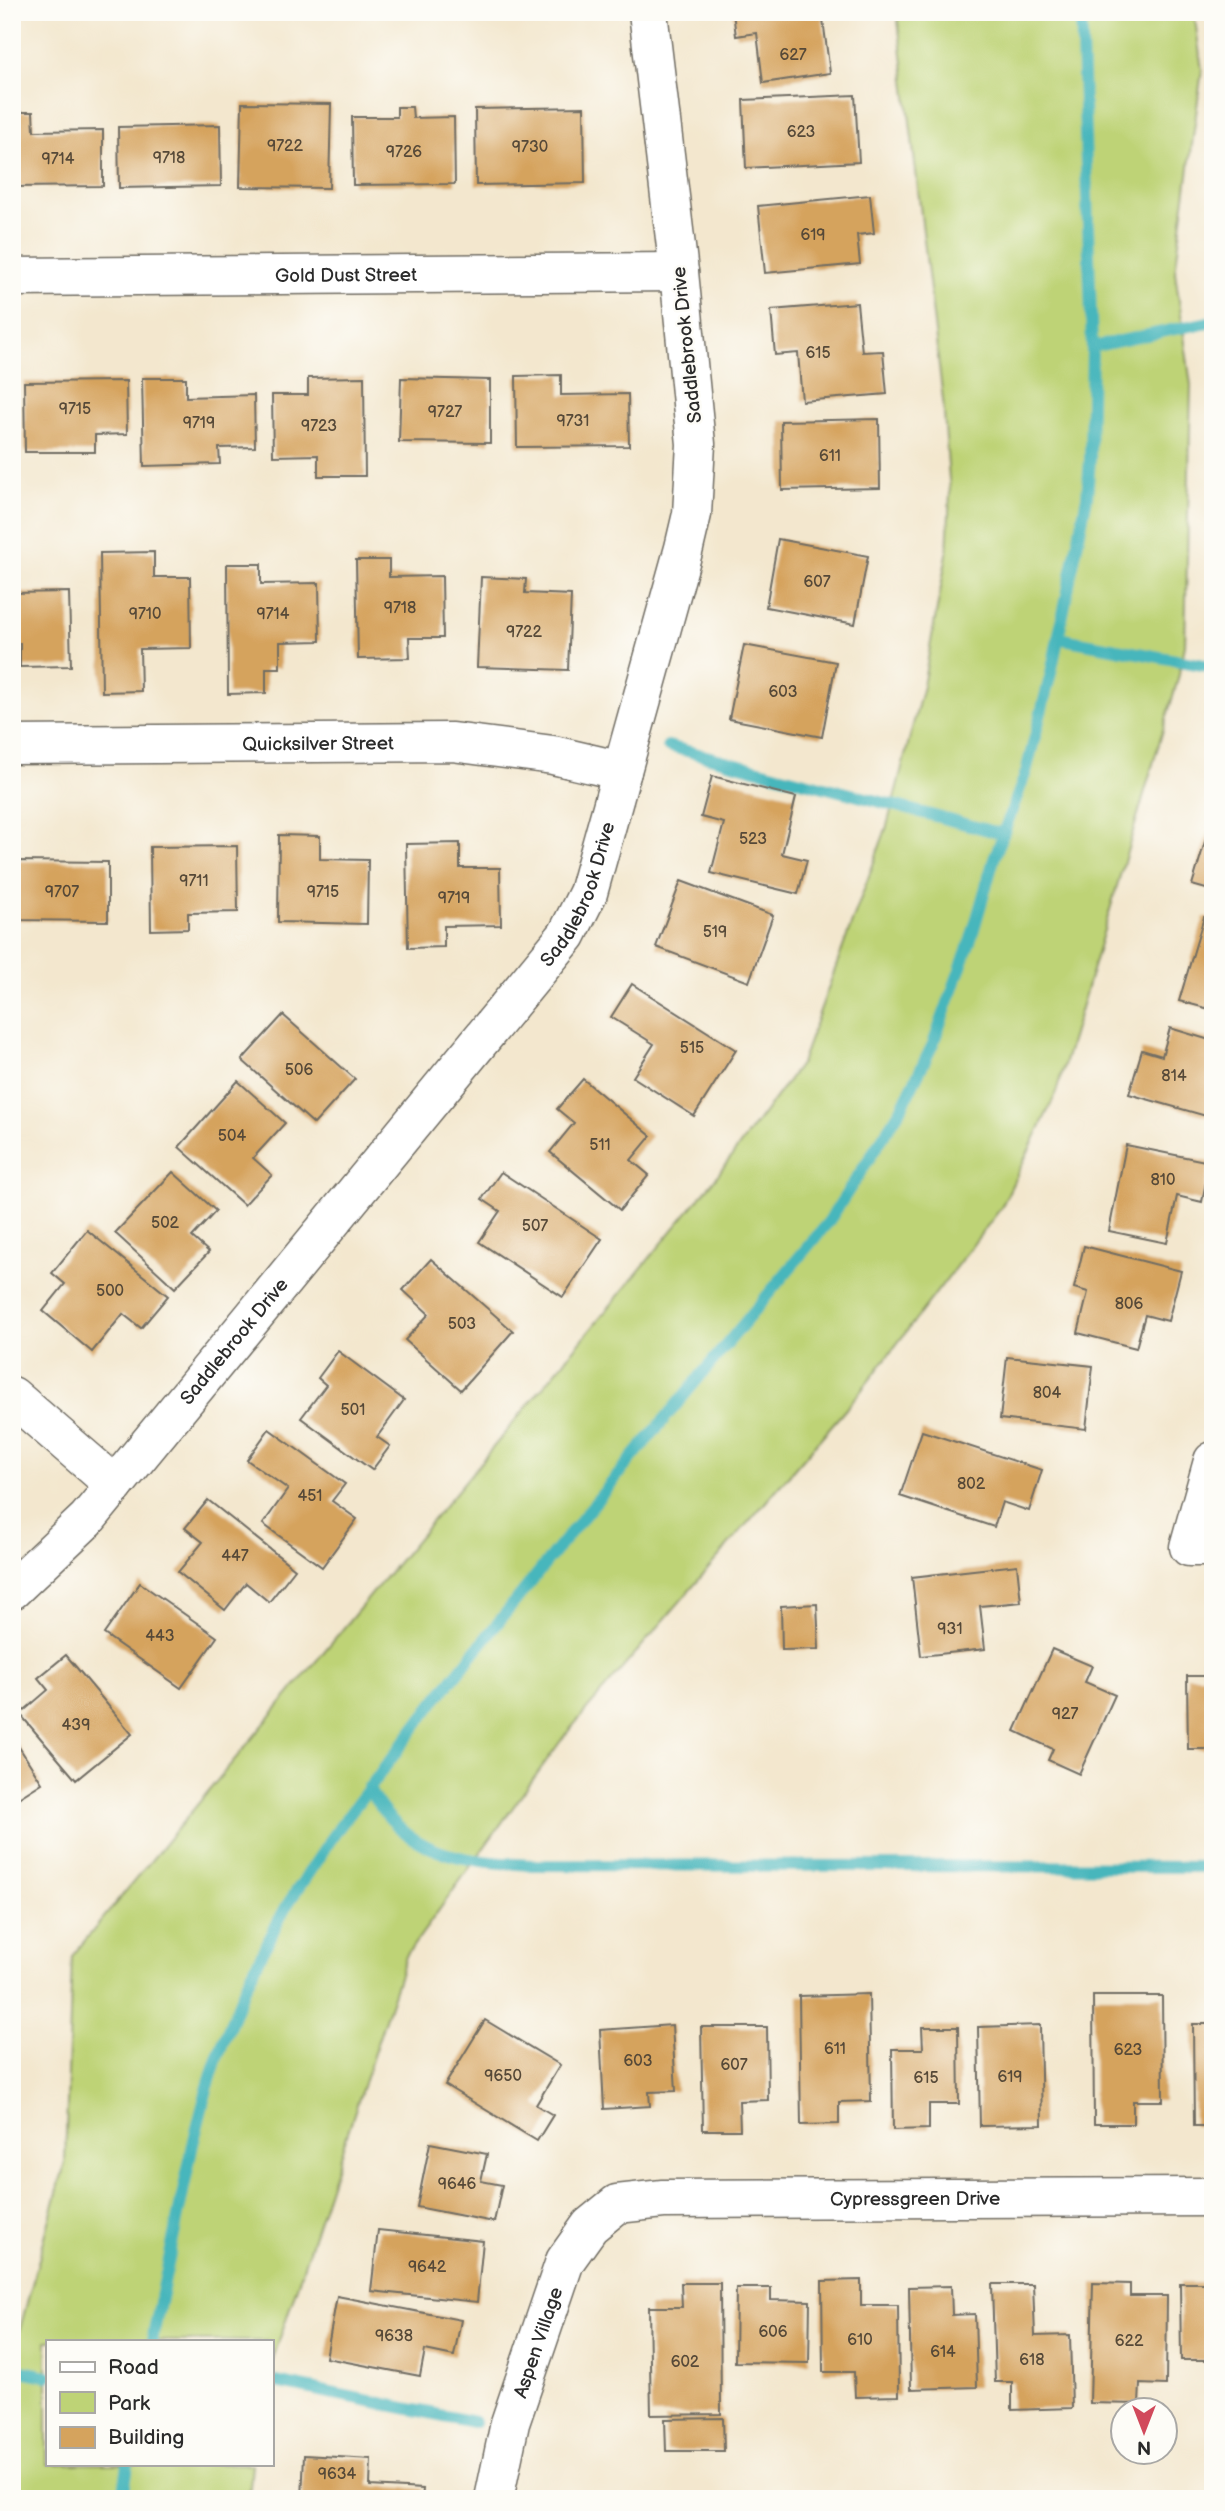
<svg xmlns="http://www.w3.org/2000/svg" width="1225" height="2511" viewBox="0 0 1225 2511" font-family="'Balsamiq Sans',sans-serif">
<style>
.green{fill:#bed376;stroke:#747f50;stroke-width:2}
.lines{fill:none;stroke-linecap:round;stroke-linejoin:round}
.stream{stroke:#46b6bc;stroke-width:12}
.building{fill:#d5a35d}
.minor-casing{stroke:#716d64;stroke-width:41}
.minor{stroke:#fff;stroke-width:38}
.labels{text-anchor:middle;stroke-width:5;stroke-linejoin:round;paint-order:stroke}
.number-label{font-size:16px;fill:#564938}
.street-label{font-size:19px;fill:#2b2b2b;stroke:#fdfcf7}
</style>
<rect width="100%" height="100%" fill="#fdfcf7"/>
<filter id="ink" filterUnits="userSpaceOnUse"><feTurbulence type="fractalNoise" baseFrequency=".0143" numOctaves="2"/><feDisplacementMap in="SourceGraphic" scale="14" xChannelSelector="R" yChannelSelector="G"/><feConvolveMatrix kernelMatrix="1 2 1 2 8 2 1 2 1" color-interpolation-filters="sRGB"/></filter>
<filter id="wash" filterUnits="userSpaceOnUse"><feTurbulence type="fractalNoise" baseFrequency=".00686" numOctaves="4" result="noise"/><feDisplacementMap in="SourceGraphic" scale="28" xChannelSelector="R" yChannelSelector="G"/><feGaussianBlur stdDeviation="1.57" result="paint"/><feColorMatrix in="noise" values="0 0 0 0 0 0 0 0 0 0 0 0 0 0 0 0 0 1.4 0 .05"/><feComposite in="paint" operator="in"/></filter>
<g filter="url(#wash)">
<rect width="100%" height="100%" fill="#f3e7ce"/>
<!-- green -->
<path class="green" d="M897 12H1194L1202 70 1175 272 1191 385 1185 646 1178 679 1055 1096 1001 1208 857 1396 565 1735 406 1956 271 2365V2341H47V2464H252L249 2499H12V2358L65 2163 72 1956 711 1184 801 1063 887 826 923 686 947 554 950 493 943 400Z"/>
<g class="lines">
<!-- stream -->
<g class="stream">
<path d="M1092 347 1213 321"/>
<path d="M1058 638 1213 667"/>
<path d="M668 746 1003 834"/>
<path d="M368 1788C407 1857 461 1861 533 1865L1213 1867"/>
<path d="M152 2341 193 2144 206 2093 217 2058 245 1987 285 1908 338 1829 435 1701 579 1522 829 1221 901 1109 933 1044 971 939 994 859 1026 772 1051 673 1087 497 1090 459 1092 347 1081 12"/>
<path d="M12 2369 47 2376"/>
<path d="M271 2381 474 2422"/>
<path d="M123 2499 128 2464"/>
</g>
</g>
<g id="blocks">
<!-- building -->
<g class="building">
<path d="M733 12H822L830 73 763 83 757 33 736 36Z"/>
<path d="M855 95 859 162 746 168 743 100Z"/>
<path d="M242 103 331 104 329 188 240 187Z"/>
<path d="M397 107H412L413 118 454 117 455 184 353 185 352 117H397Z"/>
<path d="M584 107 585 183 476 185 475 109Z"/>
<path d="M12 112H33L34 131 103 130V186L12 187Z"/>
<path d="M220 125 221 186 119 188 118 127Z"/>
<path d="M870 195 874 233 857 235 860 264 765 273 758 206Z"/>
<path d="M857 303 862 352 883 351 887 394 802 401 798 353 775 355 771 310Z"/>
<path d="M561 375V395L628 394 629 446 517 447 516 376Z"/>
<path d="M364 377 365 476H318V455L273 456 272 395H308V378Z"/>
<path d="M142 378H186V397L254 395 255 447 219 448 220 464 144 466Z"/>
<path d="M401 378 490 380V443L399 442Z"/>
<path d="M126 381 127 434 95 435V452H25L24 382Z"/>
<path d="M879 419 880 488 782 490 781 421Z"/>
<path d="M778 539 868 556 855 624 766 607Z"/>
<path d="M154 552V577H190L191 648 140 649 141 691 102 692 100 553Z"/>
<path d="M356 560H389V577L442 576 443 638H409L410 658 358 659Z"/>
<path d="M227 564H261V584L319 583 320 641 280 642V668H266V693L228 694Z"/>
<path d="M481 577 526 579 525 593 571 595 568 670 477 667Z"/>
<path d="M69 592 71 666 20 667V643H12V593Z"/>
<path d="M744 645 836 662 822 737 729 719Z"/>
<path d="M712 776 796 797 782 854 807 860 798 894 711 873 724 823 701 817Z"/>
<path d="M1213 815V891L1192 885Z"/>
<path d="M279 835 320 836V859L368 860 367 924 278 922Z"/>
<path d="M460 843V868H500L501 925 444 926V947L408 948 406 844Z"/>
<path d="M237 846 238 912 188 913V929L151 930 150 847Z"/>
<path d="M16 861 108 862V921L16 920Z"/>
<path d="M681 881 773 915 749 982 656 947Z"/>
<path d="M1204 917 1213 920V1010L1179 1001Z"/>
<path d="M632 984 736 1050 694 1116 633 1077 654 1044 611 1017Z"/>
<path d="M283 1015 355 1079 314 1124 242 1060Z"/>
<path d="M1170 1028 1213 1041V1118L1129 1094 1142 1050 1162 1056Z"/>
<path d="M583 1079 651 1136 631 1160 649 1175 620 1210 550 1152 574 1123 557 1109Z"/>
<path d="M238 1081 285 1123 253 1158 272 1175 244 1205 179 1147Z"/>
<path d="M1126 1145 1210 1162 1202 1202 1177 1196 1167 1243 1109 1231Z"/>
<path d="M173 1172 216 1211 192 1237 209 1252 175 1288 115 1233Z"/>
<path d="M501 1172 602 1239 563 1297 479 1242 500 1211 482 1199Z"/>
<path d="M87 1230 168 1296 141 1328 123 1314 92 1352 43 1311 65 1284 52 1273Z"/>
<path d="M1084 1246 1181 1271 1168 1321 1145 1315 1136 1348 1078 1333 1088 1292 1074 1288Z"/>
<path d="M431 1259 513 1331 461 1390 405 1340 429 1314 403 1290Z"/>
<path d="M338 1351 404 1400 377 1437 390 1446 372 1470 301 1418 326 1385 318 1378Z"/>
<path d="M1007 1357 1093 1366 1086 1429 1000 1419Z"/>
<path d="M269 1429 345 1484 332 1501 357 1519 322 1567 263 1524 288 1489 247 1460Z"/>
<path d="M922 1431 1042 1470 1029 1511 1002 1502 994 1527 900 1496Z"/>
<path d="M208 1500 295 1569 269 1602 246 1583 225 1610 178 1572 203 1542 185 1528Z"/>
<path d="M1017 1565 1021 1602 980 1606 985 1649 921 1656 912 1577Z"/>
<path d="M140 1583 217 1637 181 1688 104 1634Z"/>
<path d="M817 1604 819 1649 782 1650 781 1606Z"/>
<path d="M1052 1649 1092 1666 1085 1682 1115 1695 1079 1774 1048 1760 1053 1749 1015 1731Z"/>
<path d="M66 1655 132 1734 76 1780 20 1714 48 1690 38 1678Z"/>
<path d="M1187 1676H1213V1749H1188Z"/>
<path d="M12 1736 42 1783 12 1802Z"/>
<path d="M869 1994 871 2101 839 2102V2124L801 2125 799 1996Z"/>
<path d="M1093 1996H1162L1163 2101H1133V2124H1094Z"/>
<path d="M485 2020 560 2065 536 2105 553 2115 537 2141 445 2085Z"/>
<path d="M1193 2024H1213V2126H1194Z"/>
<path d="M672 2025 676 2091 649 2092 650 2106 604 2109 600 2030Z"/>
<path d="M1040 2025 1042 2125 980 2126 978 2027Z"/>
<path d="M701 2027H767L768 2100 739 2101 740 2130H703Z"/>
<path d="M922 2027H958L959 2104H929V2129L893 2130 892 2049H923Z"/>
<path d="M430 2143 487 2154 481 2181 502 2185 494 2222 417 2207Z"/>
<path d="M378 2230 483 2241 477 2302 371 2291Z"/>
<path d="M861 2280V2305H898L899 2396 855 2397 854 2372H823L822 2281Z"/>
<path d="M681 2283H720L721 2414 651 2415 649 2307H682Z"/>
<path d="M1093 2283 1130 2284V2296H1167L1166 2385 1140 2384 1139 2404 1090 2403Z"/>
<path d="M1180 2283H1213V2360H1181Z"/>
<path d="M992 2284H1033L1035 2336 1070 2335 1072 2408 1012 2410V2382H995Z"/>
<path d="M951 2286 952 2315 975 2314 977 2387 911 2389 909 2287Z"/>
<path d="M736 2288H771V2300L810 2301 809 2363 735 2362Z"/>
<path d="M337 2296 461 2320 454 2356 425 2350 420 2376 326 2358Z"/>
<path d="M723 2418 724 2451H666L665 2419Z"/>
<path d="M304 2455 371 2459 370 2486 423 2489 422 2499H302Z"/>
</g>
</g>
</g>
<g filter="url(#ink)">
<use href="#blocks" fill-opacity="0" stroke="#716d64" stroke-width="2"/>
<g class="lines">
<!-- minor casing -->
<g class="minor-casing">
<g id="minor">
<path id="s1" d="M12 277 679 272"/>
<path id="s2" d="M12 745 452 742 553 755 622 771"/>
<path d="M12 1396 115 1485"/>
<path d="M1213 1461 1189 1547H1213"/>
<path id="s3" d="M12 1590 87 1519 115 1485 567 935 588 893 684 548 692 514 696 444 679 272 648 12"/>
<path id="s4" d="M494 2499 510 2423 565 2261 590 2226 617 2204 663 2199 1213 2197"/>
</g>
</g>
<!-- minor -->
<use href="#minor" class="minor"/>
</g>
</g>
<g class="labels">
<!-- number labels -->
<g class="number-label">
<text x="793" y="60">627</text>
<text x="801" y="137">623</text>
<text x="285" y="151">9722</text>
<text x="530" y="152">9730</text>
<text x="404" y="157">9726</text>
<text x="169" y="163">9718</text>
<text x="58" y="164">9714</text>
<text x="813" y="240">619</text>
<text x="818" y="358">615</text>
<text x="75" y="414">9715</text>
<text x="445" y="417">9727</text>
<text x="573" y="426">9731</text>
<text x="199" y="428">9719</text>
<text x="319" y="431">9723</text>
<text x="830" y="461">611</text>
<text x="817" y="587">607</text>
<text x="400" y="613">9718</text>
<text x="145" y="619">9710</text>
<text x="273" y="619">9714</text>
<text x="524" y="637">9722</text>
<text x="783" y="697">603</text>
<text x="753" y="844">523</text>
<text x="194" y="886">9711</text>
<text x="62" y="897">9707</text>
<text x="323" y="897">9715</text>
<text x="454" y="903">9719</text>
<text x="715" y="937">519</text>
<text x="692" y="1053">515</text>
<text x="299" y="1075">506</text>
<text x="1174" y="1081">814</text>
<text x="232" y="1141">504</text>
<text x="600" y="1150">511</text>
<text x="1163" y="1185">810</text>
<text x="165" y="1228">502</text>
<text x="535" y="1231">507</text>
<text x="110" y="1296">500</text>
<text x="1129" y="1309">806</text>
<text x="462" y="1329">503</text>
<text x="1047" y="1398">804</text>
<text x="353" y="1415">501</text>
<text x="971" y="1489">802</text>
<text x="310" y="1501">451</text>
<text x="235" y="1561">447</text>
<text x="950" y="1634">931</text>
<text x="160" y="1641">443</text>
<text x="1065" y="1719">927</text>
<text x="76" y="1730">439</text>
<text x="835" y="2054">611</text>
<text x="1128" y="2055">623</text>
<text x="638" y="2066">603</text>
<text x="734" y="2070">607</text>
<text x="503" y="2081">9650</text>
<text x="1010" y="2082">619</text>
<text x="926" y="2083">615</text>
<text x="457" y="2189">9646</text>
<text x="427" y="2272">9642</text>
<text x="773" y="2337">606</text>
<text x="394" y="2341">9638</text>
<text x="860" y="2345">610</text>
<text x="1129" y="2346">622</text>
<text x="943" y="2357">614</text>
<text x="1032" y="2365">618</text>
<text x="685" y="2367">602</text>
<text x="337" y="2479">9634</text>
</g>
<!-- street labels -->
<g class="street-label">
<text dy="7" stroke="none"><textPath href="#s1" startOffset="334">Gold Dust Street</textPath></text>
<text transform="translate(686 345) rotate(-96)" y="7">Saddlebrook Drive</text>
<text dy="7" stroke="none"><textPath href="#s2" startOffset="306">Quicksilver Street</textPath></text>
<text dy="7" stroke="none"><textPath href="#s3" startOffset="901">Saddlebrook Drive</textPath></text>
<text dy="7" stroke="none"><textPath href="#s3" startOffset="334">Saddlebrook Drive</textPath></text>
<text dy="7" stroke="none"><textPath href="#s4" startOffset="625">Cypressgreen Drive</textPath></text>
<text dy="7" stroke="none"><textPath href="#s4" startOffset="163">Aspen Village</textPath></text>
</g>
</g>
<!-- margin -->
<rect width="1225" height="2511" fill="none" stroke="#fdfcf7" stroke-width="42"/>
<!-- legend -->
<rect x="46" y="2340" width="228" height="126" fill="#fdfcf7" stroke="#a9a8a5" stroke-width="2"/>
<rect x="60" y="2362" width="35" height="10" fill="#ffffff" stroke="#a9a8a5" stroke-width="2"/>
<text x="108" y="2374" font-size="21" fill="#2b2b2b">Road</text>
<rect x="60" y="2392" width="35" height="21" fill="#bed376" stroke="#a9a8a5" stroke-width="2"/>
<text x="108" y="2410" font-size="21" fill="#2b2b2b">Park</text>
<rect x="60" y="2427" width="35" height="21" fill="#d5a35d" stroke="#a9a8a5" stroke-width="2"/>
<text x="108" y="2444" font-size="21" fill="#2b2b2b">Building</text>
<!-- north arrow -->
<g transform="translate(1144 2431) rotate(180)"><circle r="33" fill="#fdfcf7" stroke="#a9a8a5" stroke-width="2"/>
<path d="M0-5L12 26L0 18L-12 26Z" fill="#d1495b"/>
<text y="-10" font-size="19" font-weight="bold" text-anchor="middle" fill="#2b2b2b">N</text>
</g>
</svg>
